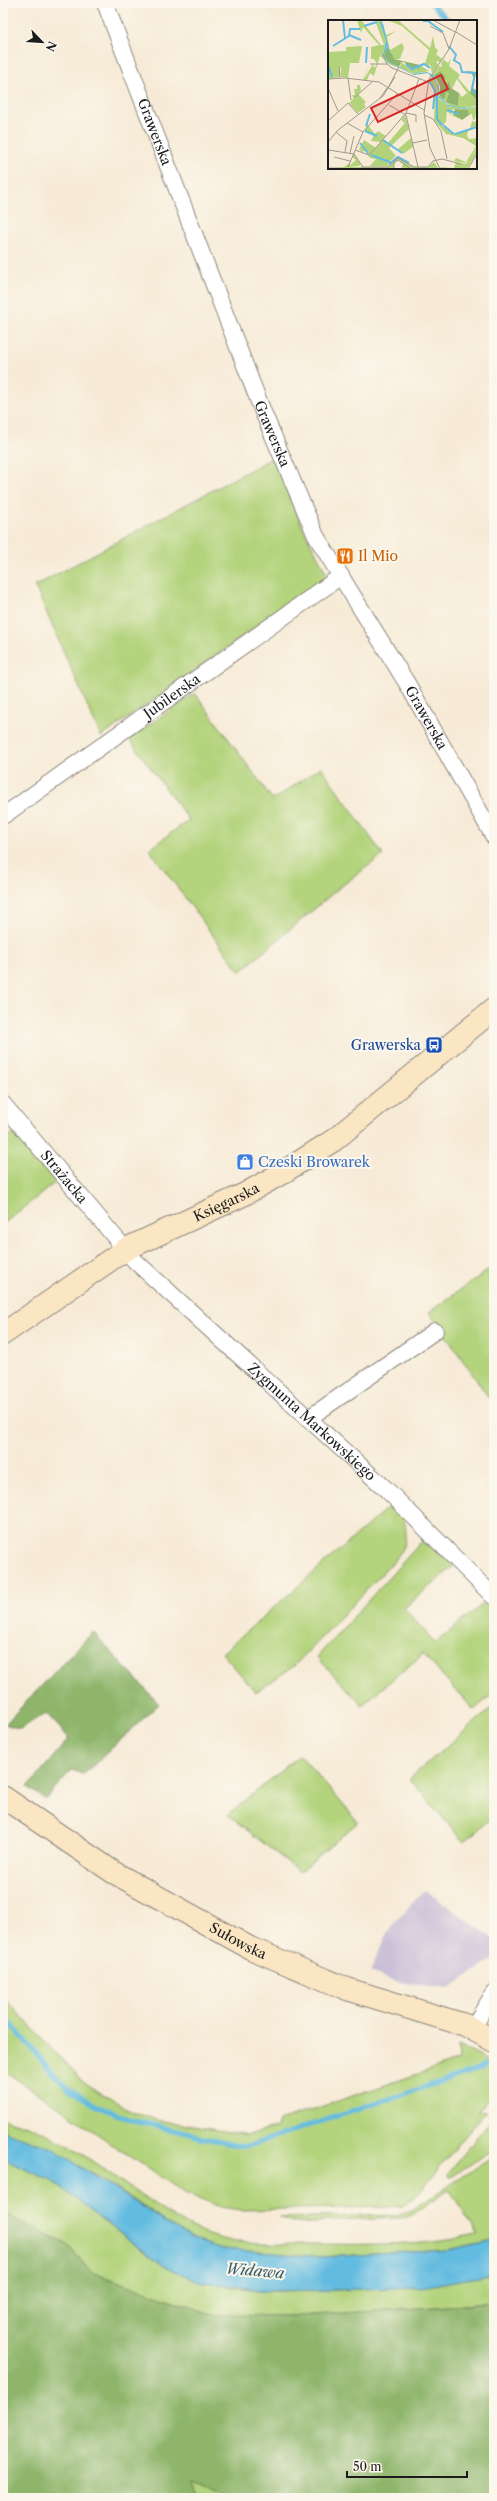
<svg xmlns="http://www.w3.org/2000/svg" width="497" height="2501" viewBox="0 0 497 2501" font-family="'Libre Caslon Text',serif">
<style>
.industrial{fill:#c9bfd7}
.green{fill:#b3d37b;stroke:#68784c}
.forest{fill:#8eb56b;stroke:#556844}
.water{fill:#62bbe0;stroke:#3f6c7e}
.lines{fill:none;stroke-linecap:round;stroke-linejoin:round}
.stream{stroke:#62bbe0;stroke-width:5}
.street-casing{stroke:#8a847a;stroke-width:18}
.secondary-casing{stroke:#8a847a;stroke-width:24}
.street{stroke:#fff;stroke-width:16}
.secondary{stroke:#fbe6c4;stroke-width:22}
.labels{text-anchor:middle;stroke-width:4;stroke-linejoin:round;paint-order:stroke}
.street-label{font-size:14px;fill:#1c1c1c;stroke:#fbf7ec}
.food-label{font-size:14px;fill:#c56008;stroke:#fbf7ec;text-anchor:start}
.transit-label{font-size:14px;fill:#164399;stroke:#fbf7ec;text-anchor:end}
.shop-label{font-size:14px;fill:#366cbe;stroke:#fbf7ec;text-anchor:start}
.water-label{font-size:15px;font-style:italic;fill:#385c6a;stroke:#fbf7ec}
.inset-river{fill:none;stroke:#62bbe0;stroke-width:2}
.inset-road{fill:none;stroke:#9f988c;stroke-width:1}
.view{fill:#d62828;fill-opacity:0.15;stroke:#d62828;stroke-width:2}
.inset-edge{fill:none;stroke:#1c1c1c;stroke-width:2}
</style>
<rect width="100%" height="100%" fill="#fbf7ec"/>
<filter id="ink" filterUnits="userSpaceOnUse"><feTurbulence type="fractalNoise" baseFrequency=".025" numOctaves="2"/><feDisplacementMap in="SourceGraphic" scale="8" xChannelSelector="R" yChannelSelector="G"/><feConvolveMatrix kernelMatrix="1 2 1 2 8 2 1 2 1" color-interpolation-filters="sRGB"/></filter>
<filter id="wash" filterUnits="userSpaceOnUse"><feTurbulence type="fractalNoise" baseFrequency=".012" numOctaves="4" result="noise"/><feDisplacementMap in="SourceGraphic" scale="16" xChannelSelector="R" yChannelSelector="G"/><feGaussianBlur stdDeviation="0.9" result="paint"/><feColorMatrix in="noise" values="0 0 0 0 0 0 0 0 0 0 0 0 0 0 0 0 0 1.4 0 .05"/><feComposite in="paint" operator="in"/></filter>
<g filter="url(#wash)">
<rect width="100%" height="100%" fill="#f7ebd7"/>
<!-- industrial -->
<path class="industrial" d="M425 1890 494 1939V1959L449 1988 396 1982 370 1972 384 1940 396 1920Z"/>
<!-- green -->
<g class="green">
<path d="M274 457 303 528 328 576 101 737 35 586Z"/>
<path d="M195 693 273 800 321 767 383 855 339 888 240 972 149 849 189 820 129 739Z"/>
<path d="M15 1131 57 1181 3 1224V1142Z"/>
<path d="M494 1266V1405L429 1312Z"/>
<path d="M393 1503C404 1512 409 1531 404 1546 403 1550 398 1555 396 1559L294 1666 256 1692 222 1653Z"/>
<path d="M422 1541 433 1545 454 1566 404 1608 435 1643 489 1599 494 1604V1693L474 1710 423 1654 362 1705 317 1657Z"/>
<path d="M494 1706V1815L464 1842 409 1779Z"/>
<path d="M300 1755 358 1822 300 1872 228 1815Z"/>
<path d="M3 1997 84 2083 133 2112 157 2120 248 2135 277 2127 279 2121 459 2060 458 2046 479 2056 494 2066V2095L477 2110 486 2111 414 2198 402 2205 389 2207 240 2210 221 2207 186 2194 3 2070Z"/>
<path d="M494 2117V2149L450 2178 448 2176V2173Z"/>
<path d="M3 2119C73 2134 126 2192 188 2226 227 2248 275 2244 318 2244 372 2245 424 2245 478 2234L449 2189 415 2213 399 2218 293 2223 280 2218 394 2215 412 2210 494 2156V2240L448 2250 322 2257 223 2249 203 2243 181 2232 98 2176 3 2131Z"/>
<path d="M3 2159 53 2181 164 2266 231 2287 269 2291 335 2290 494 2274V2303L299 2316 214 2315 93 2273 66 2244 3 2213Z"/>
<path d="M194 2484 227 2498H196Z"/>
</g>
<!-- forest -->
<g class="forest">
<path d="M93 1632 159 1704 84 1774 71 1770 46 1800 28 1787 69 1738 46 1713 20 1729 5 1724Z"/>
<path d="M3 2213 66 2244 93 2273 214 2315 299 2316 494 2303V2498H227L194 2484 196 2498H3Z"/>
</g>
<!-- water -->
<path class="water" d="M3 2131 52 2148 181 2232 203 2243 223 2249 322 2257 448 2250 494 2240V2274L422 2287 335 2290 269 2291 198 2281 164 2266 53 2181 3 2159Z"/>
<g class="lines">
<!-- stream -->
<g class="stream">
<path d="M431 3 449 21"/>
<path d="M3 2015 51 2071 69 2089 97 2106 129 2119 234 2145 248 2146 476 2070 485 2065"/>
</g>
</g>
</g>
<g filter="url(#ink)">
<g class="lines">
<!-- street casing -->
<g class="street-casing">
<g id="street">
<path id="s1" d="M105 3 263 412 316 536 408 685 494 837"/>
<path id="s2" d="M3 816 341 576"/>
<path id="s3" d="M3 1104 135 1261 387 1490 494 1597"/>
<path d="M309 1418 435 1331"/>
<path d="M472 2029 494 1993"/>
</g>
</g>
<!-- secondary casing -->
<g class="secondary-casing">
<g id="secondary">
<path id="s4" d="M3 1334 126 1249 243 1195 282 1173 334 1140 494 1009"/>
<path id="s5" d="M3 1797 113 1872 250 1948 347 1989 465 2025 494 2041"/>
</g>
</g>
<!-- street -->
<use href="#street" class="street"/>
<!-- secondary -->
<use href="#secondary" class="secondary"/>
</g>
</g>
<!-- icons -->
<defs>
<g id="restaurant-square" transform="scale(0.9)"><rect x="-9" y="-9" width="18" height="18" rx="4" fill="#e8710a" stroke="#fbf7ec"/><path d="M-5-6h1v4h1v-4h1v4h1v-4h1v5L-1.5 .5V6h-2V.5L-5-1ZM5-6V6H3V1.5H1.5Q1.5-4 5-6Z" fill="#fff"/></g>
<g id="bus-square" transform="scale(0.9)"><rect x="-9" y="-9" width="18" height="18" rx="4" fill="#1a4fb4" stroke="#fbf7ec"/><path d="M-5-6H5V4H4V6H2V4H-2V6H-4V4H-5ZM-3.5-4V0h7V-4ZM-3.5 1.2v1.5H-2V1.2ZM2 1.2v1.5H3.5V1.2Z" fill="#fff"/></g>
<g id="shop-square" transform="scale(0.9)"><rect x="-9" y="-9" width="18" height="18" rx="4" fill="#3f7fe0" stroke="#fbf7ec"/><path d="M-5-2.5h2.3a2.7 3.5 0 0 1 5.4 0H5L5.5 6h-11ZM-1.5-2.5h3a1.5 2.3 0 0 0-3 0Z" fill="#fff"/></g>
</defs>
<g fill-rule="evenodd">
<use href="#restaurant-square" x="345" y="556"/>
<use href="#bus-square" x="434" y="1045"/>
<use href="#shop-square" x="245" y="1162"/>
</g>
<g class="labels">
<!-- street labels -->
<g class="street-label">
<text dy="5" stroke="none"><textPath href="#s1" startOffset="138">Grawerska</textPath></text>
<text dy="5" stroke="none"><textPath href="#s1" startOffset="462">Grawerska</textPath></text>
<text dy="5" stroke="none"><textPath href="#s2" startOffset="207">Jubilerska</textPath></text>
<text dy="5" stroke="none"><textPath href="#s1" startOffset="786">Grawerska</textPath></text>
<text dy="5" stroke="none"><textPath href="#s3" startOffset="95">Strażacka</textPath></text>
<text dy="5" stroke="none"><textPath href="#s4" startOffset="260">Księgarska</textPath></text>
<text dy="5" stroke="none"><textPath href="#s3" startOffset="444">Zygmunta Markowskiego</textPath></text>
<text dy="5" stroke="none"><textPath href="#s5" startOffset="276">Sułowska</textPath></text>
</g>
<!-- food labels -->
<g class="food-label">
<text x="358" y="561">Il Mio</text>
</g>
<!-- transit labels -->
<g class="transit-label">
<text x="421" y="1050">Grawerska</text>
</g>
<!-- shop labels -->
<g class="shop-label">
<text x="258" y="1167">Czeski Browarek</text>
</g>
<!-- water labels -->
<g class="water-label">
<text transform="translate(255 2271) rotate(5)" y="5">Widawa</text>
</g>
</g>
<!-- overview -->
<g transform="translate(328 20)">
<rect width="149" height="149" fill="#f7ebd7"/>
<path d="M29 0H33L53 25H56L48 3 51 0 58 21 55 34 51 35H55L70 48 61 44 52 36 46 56 42 53 39 60H35L41 44 36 59 45 44 46 48 49 44 46 39H43V27L51 25 35 7 33 13ZM52 0H54L58 15 68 11 59 17 62 30 74 23 76 28 72 39H66L62 33ZM59 0H76L71 1 102 28 105 16 107 27 110 31 108 34 114 39 112 42 108 41 110 45 104 53 102 44 101 46 97 44 101 30 74 6ZM34 26 31 43H22L20 58 13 57V48L10 47 12 57 0 59V32L18 31V27ZM118 36 116 40 120 43 123 38 121 46 132 55 130 58 149 80V86L135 88 122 86 111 76V66L104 55 111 46 114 47 113 43ZM111 51 116 56 117 64 121 62 123 67 121 73 118 72 115 80 106 55ZM129 59 139 73 134 77 131 73 130 86 118 81ZM73 42 83 49 89 47 91 49 92 45 101 51 86 54 72 48ZM103 57 109 63 111 79 120 86 136 89 149 87 147 99 145 100 144 94 141 95 139 90 125 89 123 95 128 94 132 99 123 95 119 91 118 102 114 106 128 114 142 109 144 101 149 102V107L140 111 139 116 141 119 149 118V127L140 141 137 143 126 141 128 138 138 142 148 126 135 118 118 114 106 100 107 70 101 62ZM29 65H32L33 71 30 74 38 82 36 84 38 87 30 93 21 83 27 77 25 78 24 75H27L26 69H29ZM77 95 81 109 61 128 68 136 62 141 48 137 61 141 60 146H42L48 139 42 138 37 131 33 132 32 129 30 131 36 120 48 128 55 120 59 124 77 103 73 100ZM39 104 47 114 50 111 58 116 53 122 43 121 46 115 37 110ZM83 118 85 127 75 134 70 129ZM149 128V133L139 149H113L112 147 126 148 128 142 138 144ZM26 134 33 144 31 146 21 147H60L65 140 70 138 86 147H100L106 142 110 148 73 149 75 144 71 140 66 143V148H0L16 147 22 143V145L28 140 24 137Z" fill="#b3d37b" fill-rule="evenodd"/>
<path d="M59 26 66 39 92 45 91 50 89 47 83 49 76 42H73L71 47 60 41 56 35ZM112 51 117 56V64L121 62 123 68 131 73 130 86 118 82 121 73 118 72 116 80 112 76V66L106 55ZM137 51 148 52 145 68 149 71V80L142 73 146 58 143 53ZM127 89 140 90 141 95 134 100 125 94Z" fill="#8eb56b"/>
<path d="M51 0 55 4 62 33 70 40 62 34 59 26 56 35 60 41 85 54 99 52 105 55 111 66V76L120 85 135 88 149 87 136 89 120 86 111 78 109 63 100 53 86 55 60 42 55 35 58 21Z" fill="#62bbe0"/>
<path class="inset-river" d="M15 0 17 18M95 1H100L115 12M36 6 49 2M21 15 33 20M21 16 22 9H32M5 26 21 16M121 26 128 35 126 40 132 44 134 52 147 53 144 69 149 75M38 43 39 27M78 44 84 49 96 44 102 48M0 45 4 57M102 62 107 71 105 89M109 74V99L114 105M119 90 131 94M115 105 126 114M38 106 42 94M37 111 49 116M127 114 149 107M55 120 74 133M32 123 40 133M43 135 62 142M61 144 70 137 81 143"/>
<path class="inset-road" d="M105 0 127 12M102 6 115 13 121 29M128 12 149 25M54 33 59 44 64 48 100 62M42 44H59M12 55 11 47 12 58M20 58 23 80M0 59 17 58 51 62 96 90M0 68 10 91M60 68 71 47M26 78 44 62M52 78 59 68M20 83 30 94M61 85 78 95 90 147M78 93 88 95V102M96 95 105 99 113 111 119 139M0 101 20 83M19 103 35 112M8 112 19 121 17 132M0 122 10 110 55 76 67 57M85 123 99 120M0 130 26 134 35 147M27 130 41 135 45 131 78 93 91 59M22 133 26 116M6 137 22 141M20 147 35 112 69 74M33 147H60L70 138 86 147H100L105 141 114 139 133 144M0 148 36 149M66 149V143L70 140 83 149M112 149 102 128 96 93 101 59 121 29 132 0M140 149 149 134"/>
<path class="view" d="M113 55 120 69 50 102 43 88Z"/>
<rect width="149" height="149" class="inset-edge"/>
</g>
<!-- margin -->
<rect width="497" height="2501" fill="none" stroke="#fbf7ec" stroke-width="16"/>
<!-- north arrow -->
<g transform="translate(42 42) rotate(115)" stroke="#fbf7ec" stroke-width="3" paint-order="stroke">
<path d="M0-3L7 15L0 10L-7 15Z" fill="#1c1c1c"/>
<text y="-6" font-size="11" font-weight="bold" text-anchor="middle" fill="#1c1c1c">N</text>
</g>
<!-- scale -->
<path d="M347 2471v6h120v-6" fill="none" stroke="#1c1c1c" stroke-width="2"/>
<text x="353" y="2471" font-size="12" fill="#1c1c1c" stroke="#fbf7ec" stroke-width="3" paint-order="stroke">50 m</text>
</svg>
